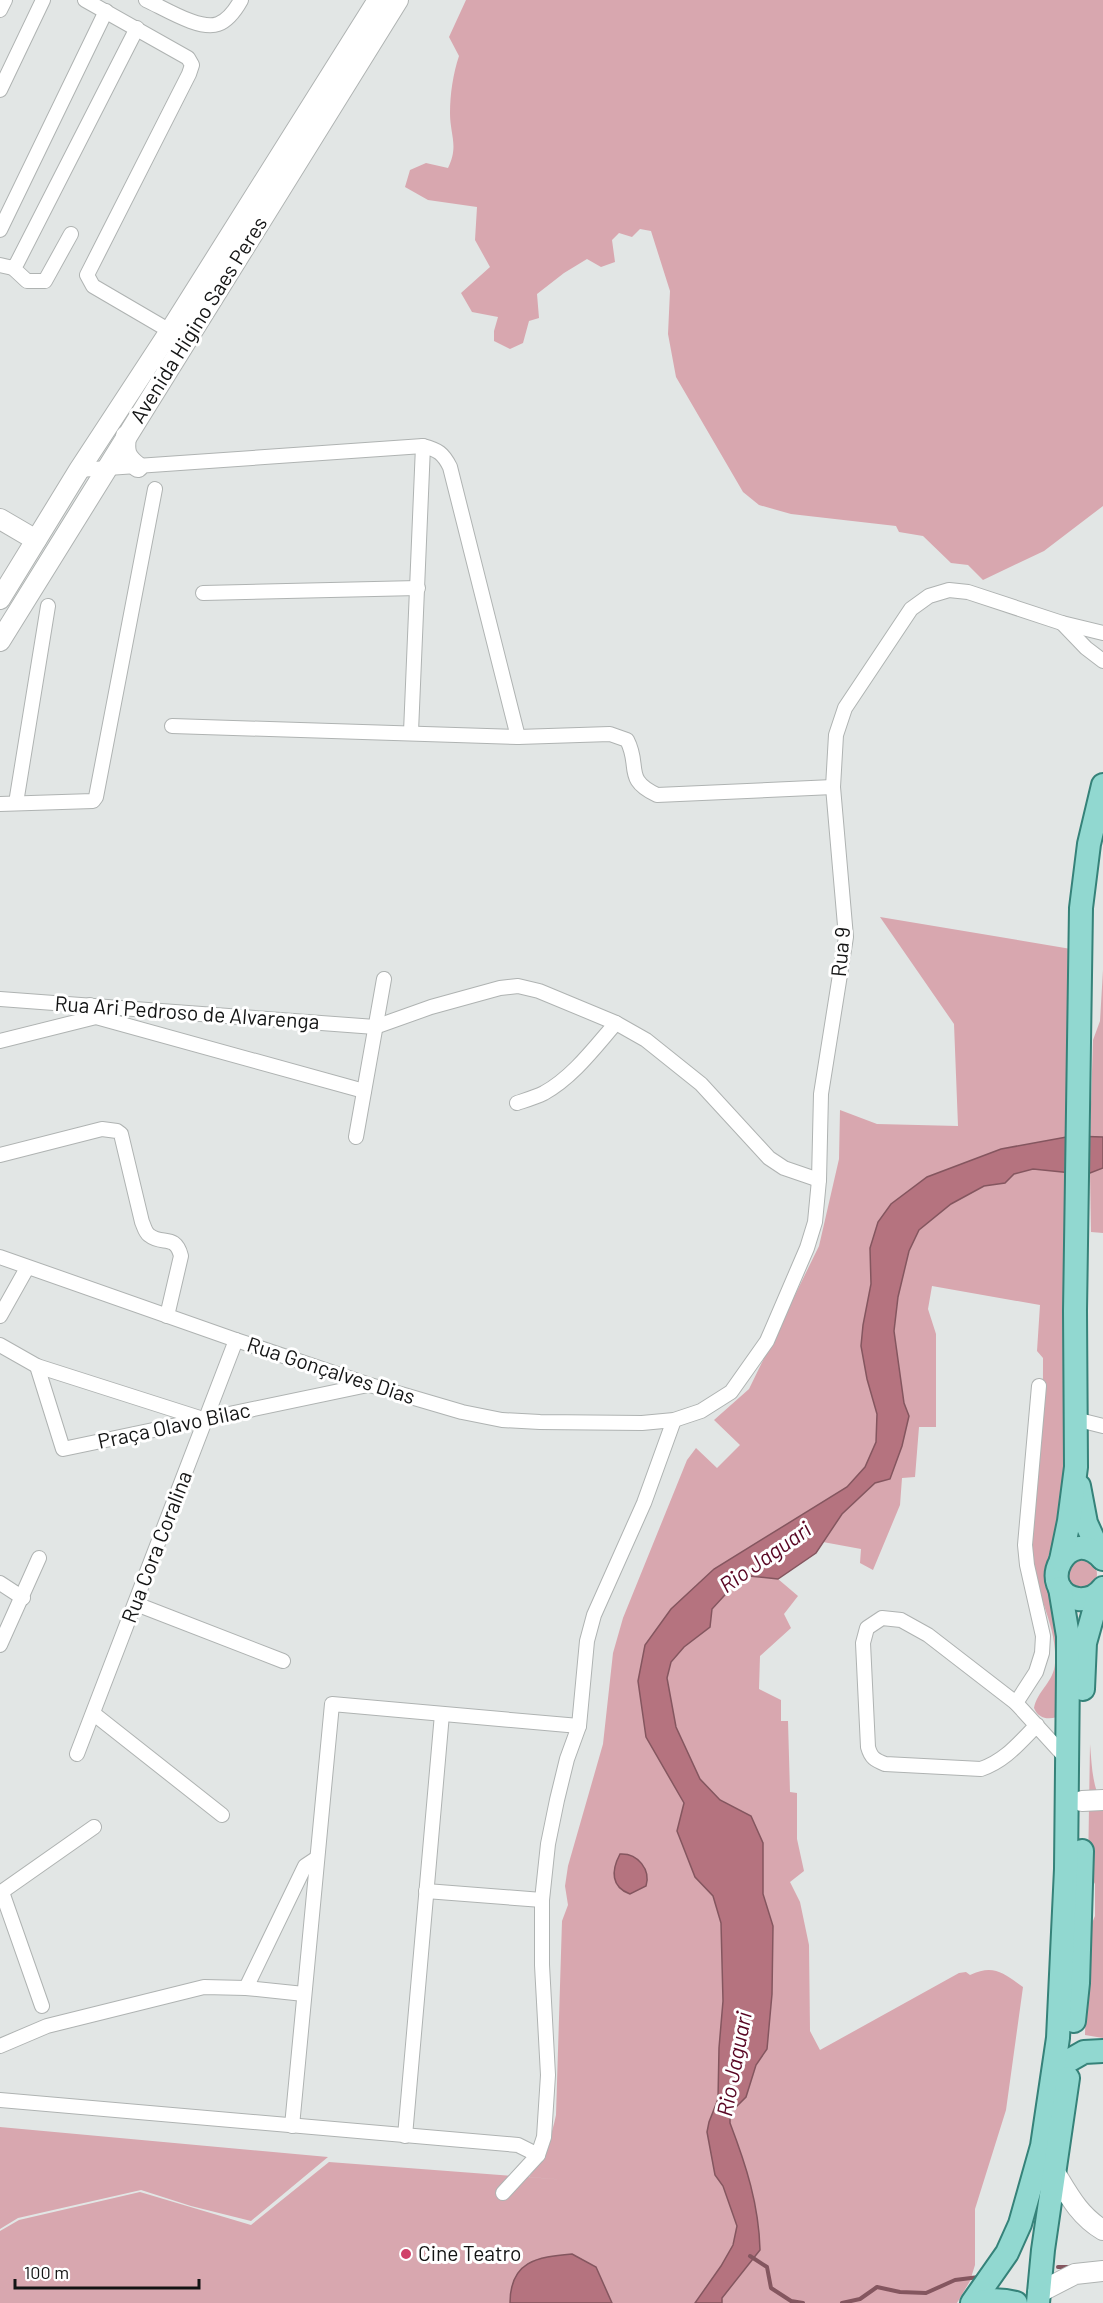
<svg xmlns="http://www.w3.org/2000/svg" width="1103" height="2303" viewBox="0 0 1103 2303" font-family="Barlow,sans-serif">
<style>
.green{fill:#d8a7af}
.water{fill:#b5737f;stroke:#84565f;stroke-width:1.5}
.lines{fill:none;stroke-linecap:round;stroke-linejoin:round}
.stream{stroke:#84565f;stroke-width:4}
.street-casing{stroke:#afb3b2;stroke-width:16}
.secondary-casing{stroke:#afb3b2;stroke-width:22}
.primary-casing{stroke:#358279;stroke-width:26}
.street{stroke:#fff;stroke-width:14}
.secondary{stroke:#fff;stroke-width:20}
.primary{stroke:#91d8d0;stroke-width:22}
.poi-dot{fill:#d04169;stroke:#fff;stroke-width:2}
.labels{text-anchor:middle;stroke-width:6;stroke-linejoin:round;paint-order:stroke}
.street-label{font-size:21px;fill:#131414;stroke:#fff}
.poi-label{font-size:21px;fill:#131414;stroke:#fff;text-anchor:start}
.water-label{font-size:22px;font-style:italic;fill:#580422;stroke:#fff}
</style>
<rect width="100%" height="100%" fill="#e2e6e5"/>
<!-- green -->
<g class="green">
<path d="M466 0H1103V506L1044 551 983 580 968 565 951 563 923 536 899 532 896 526 791 514 759 505 743 492 676 377 668 334 670 291 651 231 640 229 632 237 619 233 612 240 615 262 601 267 587 259 564 273 537 294 539 318 529 321 523 343 510 349 494 341V331L498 317 472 312 461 293 490 267 475 240 477 207 428 200 405 187 410 170 426 163 448 168C459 146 450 135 450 113 450 94 453 74 459 56L449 37Z"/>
<path d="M880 917 1071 949 1072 1136 1001 1149 870 1248 871 1284 863 1325 861 1346 867 1379 877 1414 876 1442 865 1467 847 1487 714 1569 671 1609 646 1737 684 1803 677 1831 695 1877 713 1896 721 1923 723 2001 719 2048 718 2100 709 2122 715 2175 723 2186 737 2226 733 2245 721 2266 695 2303H0V2231L19 2220 140 2192 251 2225 329 2162 567 2180 529 2177C544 2157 551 2139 556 2115L562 1921 568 1905 565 1886 568 1866 603 1744 613 1653 623 1618 687 1460 696 1448 717 1468 740 1445 714 1420 749 1389 819 1246 839 1159 840 1110 877 1124 958 1126 954 1024Z"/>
<path d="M1103 970V1137H1090L1093 1040 1100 1021Z"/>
<path d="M1103 1168V1233L1091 1232 1090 1173Z"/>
<path d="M1033 1169 1072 1173 1062 1512 1046 1565V1581L1064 1632 1057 1717C1047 1720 1038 1718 1034 1708 1037 1691 1054 1682 1055 1663 1058 1624 1032 1590 1032 1551 1031 1519 1037 1486 1040 1455 1043 1423 1043 1390 1043 1358L1037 1351 1040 1305 932 1286 928 1309 936 1334V1427H919L915 1477 902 1478 900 1505 873 1570 860 1563 861 1549 823 1542 842 1514 875 1483 890 1479 909 1416 904 1403 894 1331 898 1297 909 1251 919 1230 951 1204 984 1186 1005 1183 1014 1174Z"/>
<circle cx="1082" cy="1574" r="15"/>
<path d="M749 1576 778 1579 798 1596 784 1614 791 1628 760 1656 759 1689 781 1700V1721H788L790 1792 797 1793V1839L804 1871 790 1882 800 1902 809 1945 810 2031 820 2050 959 1973 966 1972 970 1975C994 1964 1003 1973 1023 1987L1006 2110 975 2209V2265L970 2281 957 2303H722V2298L760 2250C759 2205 746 2165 730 2123V2113L746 2097 756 2065 767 2049 772 1994 773 1926 763 1894V1843L751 1816 720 1800 700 1779 676 1727 667 1678 671 1662 684 1647 710 1627 712 1609 734 1585Z"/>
<path d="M1090 1744C1092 1767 1092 1786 1103 1806V2038L1085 2035 1087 1935 1095 1916V1884L1088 1872Z"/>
<path d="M0 2127 328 2157 251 2221 191 2206 141 2190 18 2218 0 2229Z"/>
</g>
<!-- water -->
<g class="water">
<path d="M1072 1136 1103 1137V1168L1090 1173H1072L1033 1169 1014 1174 1005 1183 984 1186 951 1204 919 1230 909 1251 898 1297 894 1331 904 1403 909 1416 902 1446 890 1479 875 1483 842 1514 816 1553 778 1579 749 1576 734 1585 712 1609 710 1627 684 1647 671 1662 667 1678 676 1727 700 1779 720 1800 751 1816 763 1843V1894L773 1926 772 1994 767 2049 756 2065 746 2097 730 2113V2123C746 2165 759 2205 760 2250L722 2298V2303H695L721 2266 733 2245 737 2226 723 2186 715 2175 707 2132 709 2122 718 2099 719 2048 723 2001 721 1923 713 1896 695 1877 677 1831 684 1803 646 1737 638 1681 645 1645 671 1609 714 1569 847 1487 865 1467 876 1442 877 1414 867 1379 861 1346 863 1325 871 1284 870 1248 878 1222 891 1204 927 1177 1001 1149Z"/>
<path d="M620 1854C638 1853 651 1870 646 1886L630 1894C611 1887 611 1871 620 1854Z"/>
<path d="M572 2254 596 2267 612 2303H510C510 2261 537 2257 572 2254Z"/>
</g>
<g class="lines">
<!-- stream -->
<g class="stream">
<path d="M750 2256 767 2267 771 2288 791 2301 803 2303"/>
<path d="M1058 2267H1069"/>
<path d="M842 2303 860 2299 877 2287 900 2292 926 2293 955 2280 979 2277"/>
</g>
<!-- street casing -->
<g class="street-casing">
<g id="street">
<path d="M85 0 188 58 192 65 189 74 87 275 93 286 170 331"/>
<path d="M146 0C164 8 200 31 218 24 229 20 236 9 241 0"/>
<path d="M0 10 5 0"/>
<path d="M0 90 43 0"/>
<path d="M0 230 106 11"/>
<path d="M0 265 13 268 17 263 137 28"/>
<path d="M13 268 27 281H45L71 234"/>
<path d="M79 470 423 446"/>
<path d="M203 593 418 588"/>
<path d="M1062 623 1086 648 1103 661"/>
<path d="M172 726 518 737 610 734 627 740C641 767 623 779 657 795L833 787"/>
<path d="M411 732 423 446C438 450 443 453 450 467L518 737"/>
<path d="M16 803 48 606"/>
<path d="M0 804 93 801 96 797 155 489"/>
<path d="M0 999 375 1027 431 1007 500 988 518 986 539 991 616 1023 646 1040 701 1084 769 1158 784 1168 819 1180"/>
<path d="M90 1005 96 1017 364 1091"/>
<path d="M0 1041 96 1017"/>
<path d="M517 1103C526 1100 536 1097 544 1093 573 1077 595 1047 616 1023"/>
<path d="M356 1137 384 979"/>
<path d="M0 1155 102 1129 117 1131 121 1134 142 1222C144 1226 145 1232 149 1235 162 1246 175 1233 181 1256L167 1316"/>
<path d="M0 1257 236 1340 370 1385 462 1412 502 1420 540 1422 642 1423 674 1420 701 1411 731 1392 767 1341 807 1248 815 1222 819 1180 821 1094 846 937 833 787 836 735 845 708 911 609 929 596 949 590 968 592 1062 623 1103 633"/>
<path d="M0 1316 27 1268"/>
<path d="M0 1345 37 1366 203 1419"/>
<path d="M37 1366 63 1449 368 1385"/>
<path d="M1075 1419 1103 1426"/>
<path d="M0 1583 23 1598"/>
<path d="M136 1604 283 1661"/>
<path d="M0 1645 39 1558"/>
<path d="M1016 1703 1036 1672 1042 1653 1043 1636 1027 1565 1025 1545 1039 1386"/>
<path d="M94 1714 222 1815"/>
<path d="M1037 1725C1019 1743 1005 1761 981 1769L885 1764C875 1760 871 1758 868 1747L863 1643 867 1628 882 1618 901 1620 928 1635 1016 1703 1067 1759"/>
<path d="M77 1754 236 1340"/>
<path d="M426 1891 542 1900"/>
<path d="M2 1892 42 2006"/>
<path d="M0 1893 94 1827"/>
<path d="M246 1988 305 1866 317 1858"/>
<path d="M0 2046 47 2026 204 1987 246 1988 304 1994"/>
<path d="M0 2100 518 2145 538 2155"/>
<path d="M292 2126 332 1704 579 1726"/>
<path d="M405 2136 442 1714"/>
<path d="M503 2193 538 2155 544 2137 548 2075 542 1965V1900L548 1844 557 1800 567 1759 579 1726 587 1641 594 1615 644 1503 674 1420"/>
</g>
</g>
<!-- secondary casing -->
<g class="secondary-casing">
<g id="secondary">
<path d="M126 436C124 452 125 457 138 467"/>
<path d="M0 519 36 540"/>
<path d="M0 599 79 470 170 331 378 0"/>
<path d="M0 641 398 0"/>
<path d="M1082 1801 1103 1800"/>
<path d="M1054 2171C1068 2194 1079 2216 1103 2230"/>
<path d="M1038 2293 1075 2274 1103 2271"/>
</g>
</g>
<!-- primary casing -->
<g class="primary-casing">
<g id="primary">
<path d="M1079 1486 1086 1523 1102 1558"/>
<path d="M1103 1559C1068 1521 1033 1591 1078 1599 1088 1600 1097 1596 1103 1588"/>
<path d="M1061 1560 1069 1521 1076 1467 1075 1311 1081 908 1089 844 1103 785"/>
<path d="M1083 1689 1085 1643 1099 1593"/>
<path d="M1074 2021 1078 1983 1082 1851"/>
<path d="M1070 2060 1084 2052 1103 2051"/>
<path d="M972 2303 1007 2253 1020 2224 1042 2146 1058 2038 1066 1869 1068 1670V1636L1060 1588"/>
<path d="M976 2303C990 2299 1002 2299 1016 2303"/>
<path d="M1038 2303 1043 2250 1068 2078"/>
</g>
</g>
<!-- street -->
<use href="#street" class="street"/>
<!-- secondary -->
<use href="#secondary" class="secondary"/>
<!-- primary -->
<use href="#primary" class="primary"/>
</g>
<!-- markers -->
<circle class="poi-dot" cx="406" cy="2254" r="6"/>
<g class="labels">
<!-- street labels -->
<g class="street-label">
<text transform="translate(199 320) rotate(-58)" y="7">Avenida Higino Saes Peres</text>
<text transform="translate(841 952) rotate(-85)" y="7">Rua 9</text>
<text transform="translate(187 1013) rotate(4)" y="7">Rua Ari Pedroso de Alvarenga</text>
<text transform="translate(331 1371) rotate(18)" y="7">Rua Gonçalves Dias</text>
<text transform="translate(174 1426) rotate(-12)" y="7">Praça Olavo Bilac</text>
<text transform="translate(157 1547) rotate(-69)" y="7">Rua Cora Coralina</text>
</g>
<!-- poi labels -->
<g class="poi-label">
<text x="418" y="2261">Cine Teatro</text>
</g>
<!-- water labels -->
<g class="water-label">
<text transform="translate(765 1557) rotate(-35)" y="8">Rio Jaguari</text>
<text transform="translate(734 2064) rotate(-79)" y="8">Rio Jaguari</text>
</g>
</g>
<!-- scale -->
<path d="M15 2279v9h184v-9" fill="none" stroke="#131414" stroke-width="3"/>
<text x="24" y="2279" font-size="18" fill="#131414" stroke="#ffffff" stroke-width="4.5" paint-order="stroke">100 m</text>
</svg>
